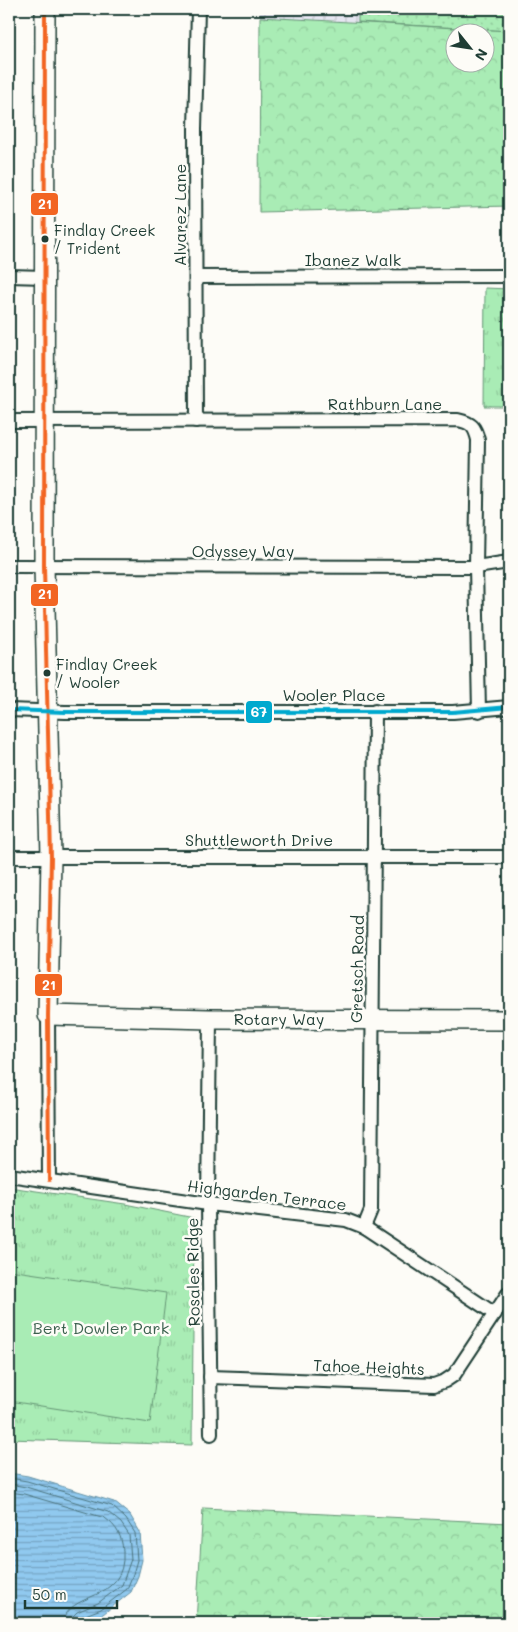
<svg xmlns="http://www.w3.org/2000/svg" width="518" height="1632" viewBox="0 0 518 1632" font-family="Mali,sans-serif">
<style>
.industrial{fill:url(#industrial-grid)}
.grass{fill:url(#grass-dots);stroke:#649474}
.forest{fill:url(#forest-crowns);stroke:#649474;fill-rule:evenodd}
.park{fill:url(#park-tufts);stroke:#649474}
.pitch{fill:#a9ecb5;stroke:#649474}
.water{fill:url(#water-rules);stroke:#6391a4}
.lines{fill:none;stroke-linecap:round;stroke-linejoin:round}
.shore{stroke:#4c757f;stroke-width:1}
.street-casing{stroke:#1f3d34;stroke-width:16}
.secondary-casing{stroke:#1f3d34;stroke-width:22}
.street{stroke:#fdfcf7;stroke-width:12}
.secondary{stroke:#fdfcf7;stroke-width:19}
.bus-1-casing{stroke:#fdfcf7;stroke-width:8}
.bus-2-casing{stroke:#fdfcf7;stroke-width:8}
.bus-1{stroke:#f26522;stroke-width:4}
.bus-2{stroke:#00a9ce;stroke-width:4}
.bus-dot{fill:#1f3d34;stroke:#fdfcf7;stroke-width:2}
.labels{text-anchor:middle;stroke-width:5;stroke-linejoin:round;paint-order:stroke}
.bus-label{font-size:15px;fill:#1f3d34;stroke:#fdfcf7;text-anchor:start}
.street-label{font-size:16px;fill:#1f3d34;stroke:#fdfcf7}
.park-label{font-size:16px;fill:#3b604e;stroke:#fdfcf7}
.line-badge{stroke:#fdfcf7;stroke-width:2}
.badge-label{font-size:14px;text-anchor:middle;font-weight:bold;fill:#fff}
</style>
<defs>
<pattern id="industrial-grid" width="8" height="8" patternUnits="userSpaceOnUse" patternTransform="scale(1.25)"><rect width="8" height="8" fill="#e6e6f1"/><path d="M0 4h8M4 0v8" fill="none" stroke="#c5c6cf"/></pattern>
<pattern id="grass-dots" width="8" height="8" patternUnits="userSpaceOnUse" patternTransform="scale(1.25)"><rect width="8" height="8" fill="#a9ecb5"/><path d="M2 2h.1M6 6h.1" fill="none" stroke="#91cb9c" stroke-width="1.8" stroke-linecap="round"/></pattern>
<pattern id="forest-crowns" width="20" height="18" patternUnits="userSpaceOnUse" patternTransform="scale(1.25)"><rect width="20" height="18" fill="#a9ecb5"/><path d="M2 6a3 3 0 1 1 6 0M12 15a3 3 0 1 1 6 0" fill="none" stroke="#91cb9c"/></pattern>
<pattern id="park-tufts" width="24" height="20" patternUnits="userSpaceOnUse" patternTransform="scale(1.25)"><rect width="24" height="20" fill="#a9ecb5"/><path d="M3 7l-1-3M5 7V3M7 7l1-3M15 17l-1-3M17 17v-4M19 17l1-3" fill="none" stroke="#91cb9c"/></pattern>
<pattern id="water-rules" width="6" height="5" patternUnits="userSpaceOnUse" patternTransform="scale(1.25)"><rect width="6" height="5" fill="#90c9ef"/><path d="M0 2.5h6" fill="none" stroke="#75a4c2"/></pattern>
</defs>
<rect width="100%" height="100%" fill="#fdfcf7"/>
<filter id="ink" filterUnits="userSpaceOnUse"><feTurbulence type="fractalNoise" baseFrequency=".02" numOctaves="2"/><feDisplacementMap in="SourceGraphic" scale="10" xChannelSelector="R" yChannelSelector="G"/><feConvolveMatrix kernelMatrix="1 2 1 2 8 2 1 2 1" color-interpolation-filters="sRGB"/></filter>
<g filter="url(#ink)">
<!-- industrial -->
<path class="industrial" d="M260 9H358V22L260 17Z"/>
<!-- grass -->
<path class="grass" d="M358 9H509V31L358 22Z"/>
<!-- forest -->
<g class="forest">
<path d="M260 17 509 31V206L259 212ZM456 32H486V62H456Z"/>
<path d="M203 1508 509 1523V1623H196Z"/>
</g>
<!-- park -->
<g class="park">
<path d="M485 288 509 289V406H484Z"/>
<path d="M9 1187 125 1204 194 1218 192 1445 9 1439Z"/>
</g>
<!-- pitch -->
<path class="pitch" d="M9 1270 166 1293 150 1423 9 1401Z"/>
<!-- water -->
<path class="water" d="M9 1473 28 1476 114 1502 130 1515 140 1532 142 1560 138 1576 131 1592 103 1614 77 1623H9Z"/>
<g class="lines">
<!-- shore -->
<g class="shore">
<path d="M9 1478 27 1481 112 1506 126 1519 135 1533 137 1560 133 1574 127 1589 101 1609 80 1617 78 1623"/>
<path d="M9 1484 26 1487 108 1512 121 1523 129 1535 131 1559 122 1585 98 1603 77 1612 73 1616 71 1623"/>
<path d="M9 1492 24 1494 105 1518C117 1527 122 1536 123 1551 127 1605 65 1590 64 1623"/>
</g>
<!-- street casing -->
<g class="street-casing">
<g id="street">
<path d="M9 276 45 277"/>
<path d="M196 277 509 276"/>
<path d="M9 421 458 420C472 423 475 427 478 440L476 567 479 711"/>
<path d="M196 421 195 129 198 9"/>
<path d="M9 566 476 567 509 562"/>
<path d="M9 710 65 712H453L509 707"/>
<path d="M9 857H509"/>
<path d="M48 1015 49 1180"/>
<path d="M210 1019 208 1204 211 1434"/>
<path d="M9 1175 208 1204 346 1220 364 1227 495 1314"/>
<path d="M364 1227 371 1210 375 711"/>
<path d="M210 1377 434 1385 445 1381 454 1375 509 1292"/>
</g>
</g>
<!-- secondary casing -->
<g class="secondary-casing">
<path id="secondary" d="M45 9 44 566 51 857 48 1015 210 1019 509 1020"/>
</g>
<!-- street -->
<use href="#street" class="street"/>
<!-- secondary -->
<use href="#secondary" class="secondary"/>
<!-- bus-1 casing -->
<g class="bus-1-casing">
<path id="bus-1" d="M45 9 44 566 51 857 48 1015 49 1180"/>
</g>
<!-- bus-2 casing -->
<g class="bus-2-casing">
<path id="bus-2" d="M9 710 65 712H453L509 707"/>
</g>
<!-- bus-1 -->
<use href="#bus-1" class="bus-1"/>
<!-- bus-2 -->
<use href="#bus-2" class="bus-2"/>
</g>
</g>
<!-- markers -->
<g class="bus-dot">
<circle cx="45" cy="239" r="4.5"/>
<circle cx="47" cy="673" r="4.5"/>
</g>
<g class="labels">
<!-- bus labels -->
<g class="bus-label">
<text x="54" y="236">Findlay Creek<tspan x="54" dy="18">/ Trident</tspan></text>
<text x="56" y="670">Findlay Creek<tspan x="56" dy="18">/ Wooler</tspan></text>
</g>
<!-- street labels -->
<g class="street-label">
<text transform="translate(180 215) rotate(-90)" y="6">Alvarez Lane</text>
<text x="353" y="266">Ibanez Walk</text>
<text x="385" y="410">Rathburn Lane</text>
<text x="243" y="557">Odyssey Way</text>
<text x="334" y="701">Wooler Place</text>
<text x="259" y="846">Shuttleworth Drive</text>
<text transform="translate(357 969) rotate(-89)" y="6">Gretsch Road</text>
<text x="279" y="1025">Rotary Way</text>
<text transform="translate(267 1195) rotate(7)" y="6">Highgarden Terrace</text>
<text transform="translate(193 1272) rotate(-91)" y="6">Rosales Ridge</text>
<text transform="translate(369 1367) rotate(2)" y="6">Tahoe Heights</text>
</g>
<!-- park labels -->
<g class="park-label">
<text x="101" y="1334">Bert Dowler Park</text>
</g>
</g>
<g class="line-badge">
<rect x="30" y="192" width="29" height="24" rx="5" fill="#f26522"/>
<rect x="30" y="583" width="29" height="24" rx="5" fill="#f26522"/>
<rect x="245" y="700" width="28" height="24" rx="5" fill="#00a9ce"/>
<rect x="34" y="973" width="29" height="24" rx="5" fill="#f26522"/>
</g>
<g class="badge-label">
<text x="45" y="209">21</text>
<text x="45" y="599">21</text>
<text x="259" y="717">67</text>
<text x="49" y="990">21</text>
</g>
<!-- margin -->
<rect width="518" height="1632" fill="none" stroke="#fdfcf7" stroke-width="30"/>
<rect x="15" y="15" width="488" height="1602" fill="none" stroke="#1f3d34" stroke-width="2" filter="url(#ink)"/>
<!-- north arrow -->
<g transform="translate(470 48) rotate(120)"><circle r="24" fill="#fdfcf7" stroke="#a4b0a9"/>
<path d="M0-4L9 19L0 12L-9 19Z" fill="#1f3d34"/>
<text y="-8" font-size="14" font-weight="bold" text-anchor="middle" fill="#1f3d34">N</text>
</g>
<!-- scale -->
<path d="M25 1600v8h92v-8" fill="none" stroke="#1f3d34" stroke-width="2.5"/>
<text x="32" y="1600" font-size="15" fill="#1f3d34" stroke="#fdfcf7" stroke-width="4" paint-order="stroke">50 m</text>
</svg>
